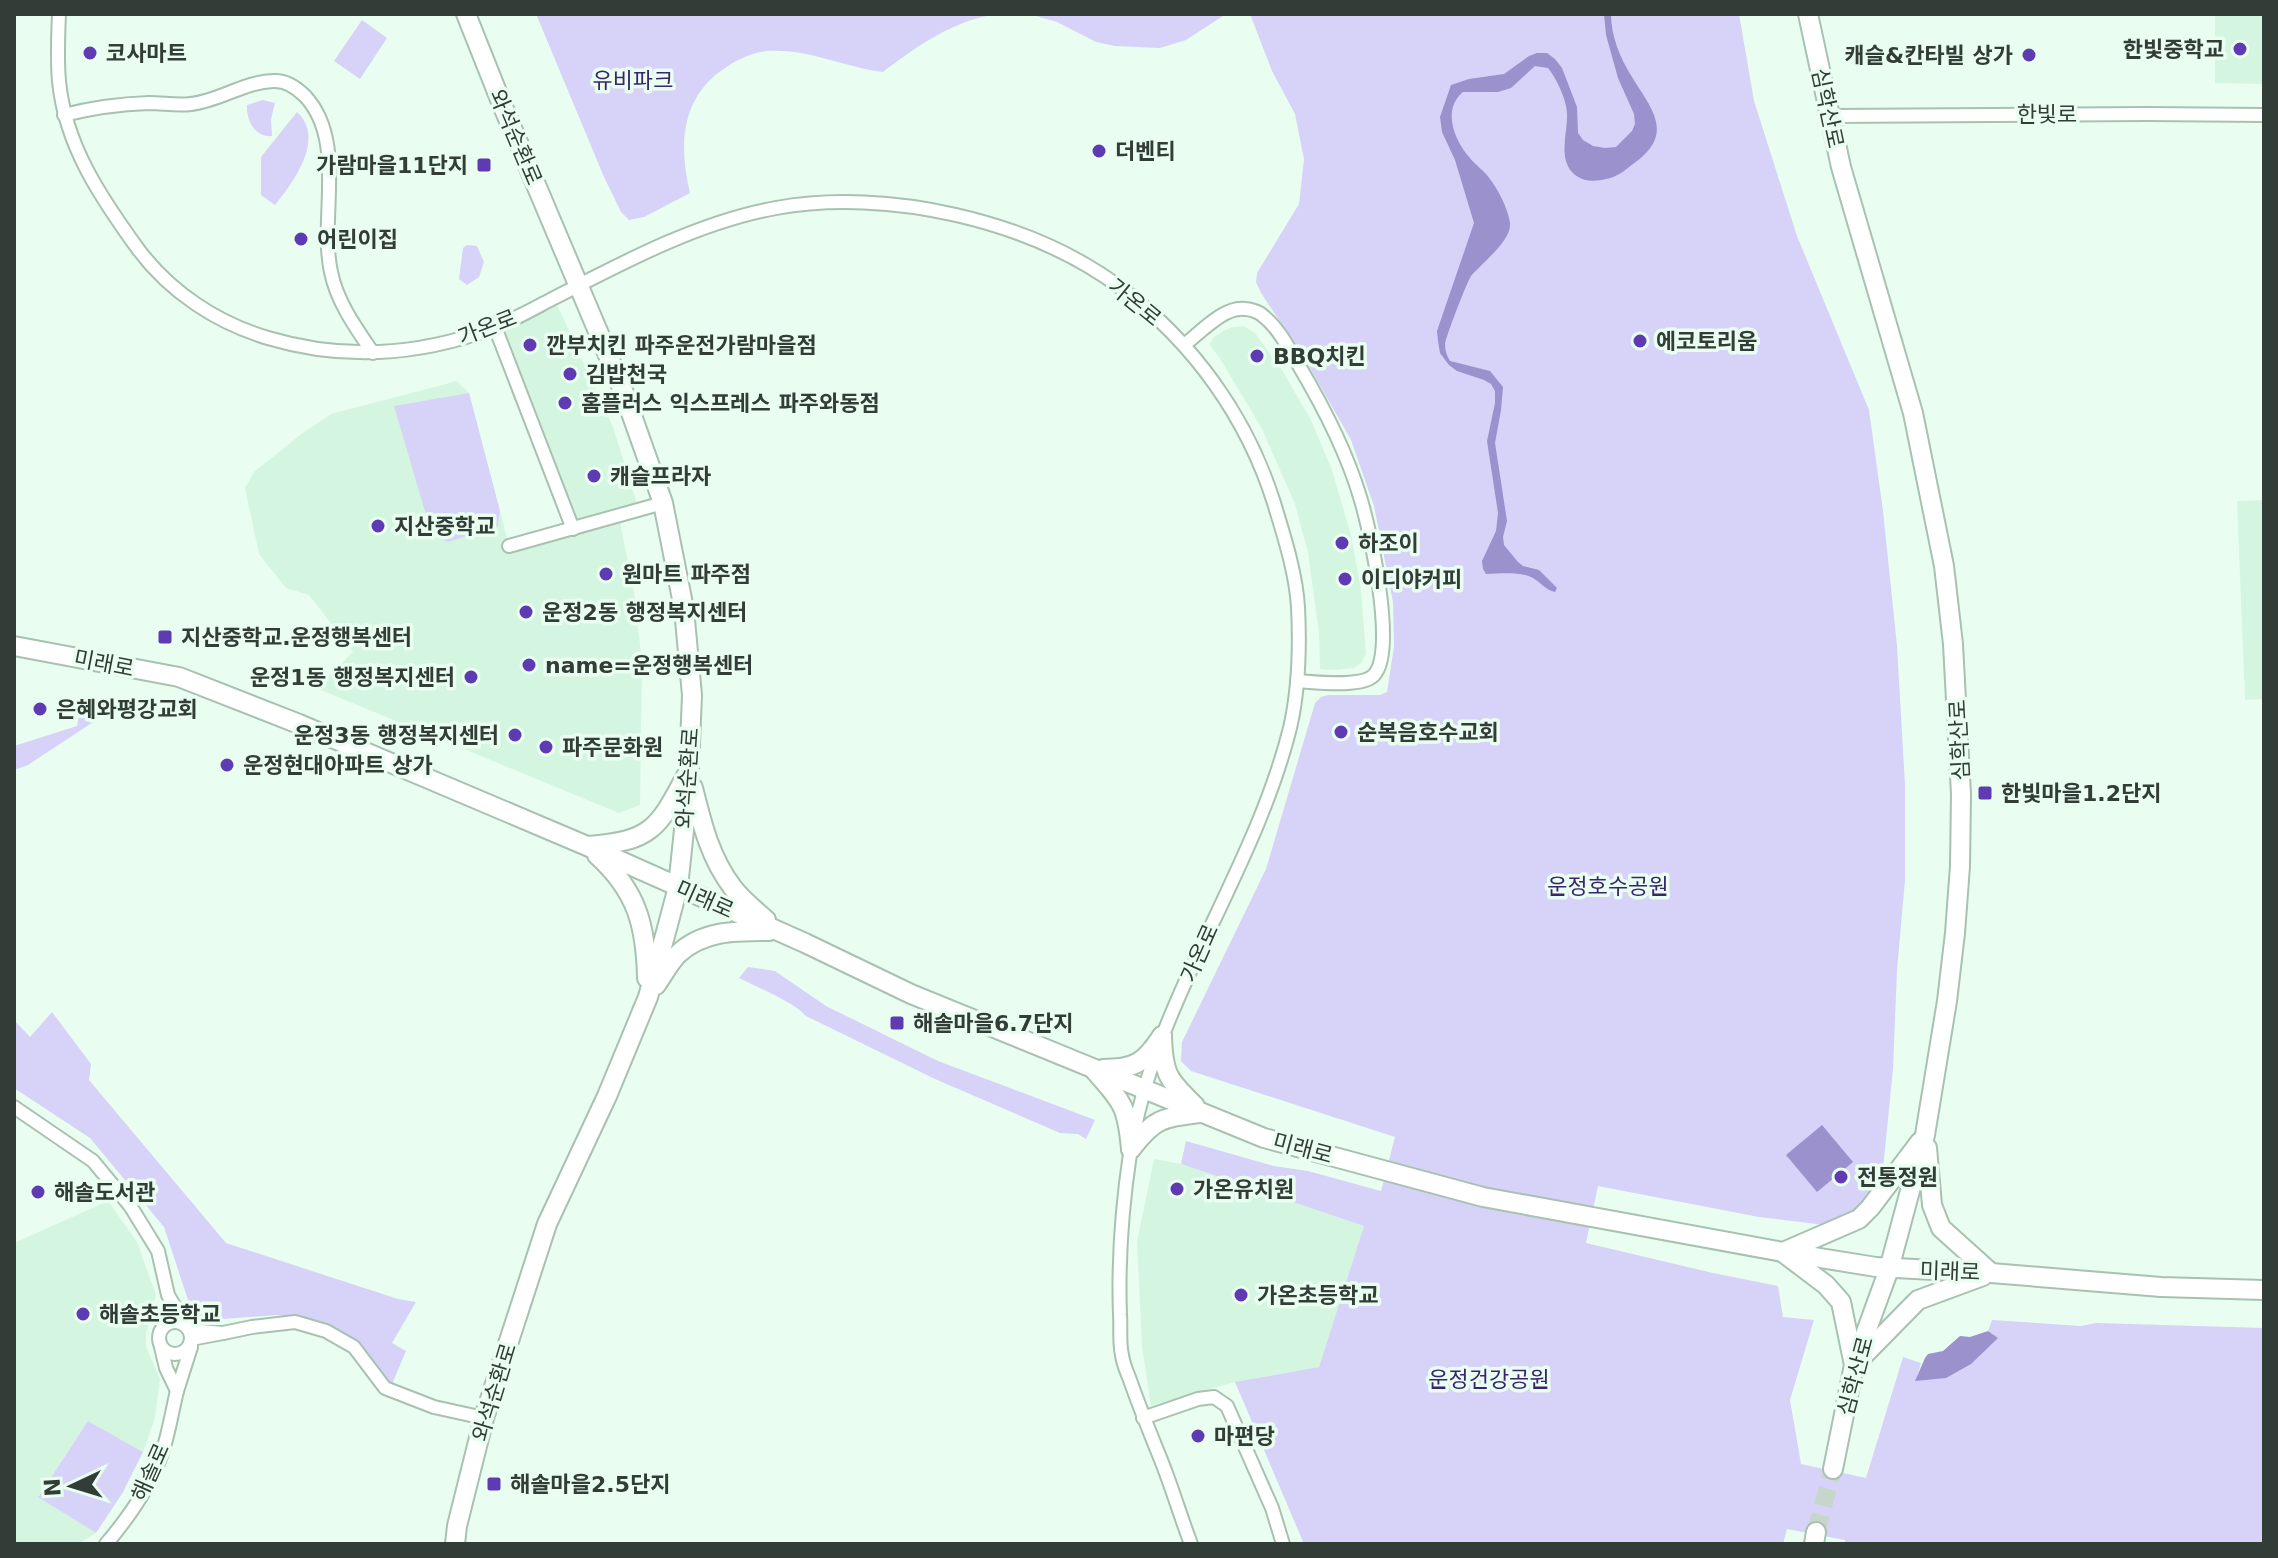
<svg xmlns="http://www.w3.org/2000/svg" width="2278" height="1558" viewBox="0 0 2278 1558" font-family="'DejaVu Sans','Noto Sans KR',sans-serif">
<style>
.built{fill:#d4f6e0}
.green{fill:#d7d2f8}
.water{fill:#9a91cd}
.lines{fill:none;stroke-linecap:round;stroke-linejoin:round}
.secondary-tunnel{stroke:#c5d7cb;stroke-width:18;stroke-dasharray:18 9;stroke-linecap:butt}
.street-casing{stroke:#a8c1b1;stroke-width:16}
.secondary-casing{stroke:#a8c1b1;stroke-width:22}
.street{stroke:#fff;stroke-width:12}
.secondary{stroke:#fff;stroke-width:18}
.poi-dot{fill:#5e3bb3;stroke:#e9fef0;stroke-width:3}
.labels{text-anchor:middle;stroke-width:7;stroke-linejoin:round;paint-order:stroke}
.poi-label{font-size:22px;font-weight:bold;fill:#333d37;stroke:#e9fef0;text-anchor:start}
.park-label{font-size:22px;fill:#39256d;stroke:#e9fef0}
.street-label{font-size:22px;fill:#333d37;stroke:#e9fef0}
</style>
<rect width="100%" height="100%" fill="#e9fef0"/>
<!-- built -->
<g class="built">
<path d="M2215 14H2264V84L2215 83Z"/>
<path d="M554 298 613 427 639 510 619 516 635 598 642 664 640 805 619 813 316 688 353 652 309 595 286 588 259 554 245 488 254 472 304 432 331 414 457 381 469 393 509 546 573 529 495 327Z"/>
<path d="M1244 326 1255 333 1282 370 1311 420 1332 470 1351 535 1361 590 1366 654 1361 663 1354 668 1333 670 1320 669 1319 633 1308 553 1295 504 1262 429 1221 360 1209 344 1214 337 1223 331 1233 327Z"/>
<path d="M2264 500V699L2245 700 2237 501Z"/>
<path d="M1154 1159 1181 1164 1364 1226 1319 1367 1235 1382 1151 1406 1142 1347 1137 1242Z"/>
<path d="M108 1201 137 1242 156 1295 146 1333V1347L160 1379 155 1418 143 1452 88 1421 38 1496 96 1533 78 1544H14V1243Z"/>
</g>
<!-- green -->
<g class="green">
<path d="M536 14H999C955 19 917 46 883 72 843 67 808 48 767 51 750 53 736 60 722 70 680 100 679 147 690 193L644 217 629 220 621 212 604 177Z"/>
<path d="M1029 14H1226L1186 40 1160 48 1115 46 1096 42 1057 22Z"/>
<path d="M1250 14H1739L1754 101 1797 236 1869 410 1883 511 1897 646 1905 785V880L1897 970 1893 1069 1883 1169 1875 1199 1833 1226 1759 1217 1598 1186 1586 1243 1713 1273 1778 1286 1783 1317 1814 1320 1790 1400 1801 1464 1866 1478 1903 1357 1921 1363 1916 1381 1998 1338 1988 1331 1992 1320 2081 1326 2096 1323 2264 1328V1544H1845V1540L1787 1529 1783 1544H1304L1235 1382 1319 1367 1364 1226 1181 1164 1186 1141 1274 1166 1308 1171 1381 1191 1395 1137 1191 1071 1181 1061 1182 1042 1266 869 1315 703 1321 697 1328 695H1380L1387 692 1394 647 1393 602 1374 506 1351 440 1306 361 1261 293 1256 282 1257 273 1299 204 1304 159 1295 114 1272 71Z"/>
<path d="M362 20 387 38 360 79 334 61Z"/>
<path d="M263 100 275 103 271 119 272 136C255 138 246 120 247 105Z"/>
<path d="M297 112C326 139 293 182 275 205L261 195V157Z"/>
<path d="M467 245 477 246 484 262 479 277 467 285 459 279 463 248Z"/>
<path d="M469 393 500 511 498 526 448 542 432 535 394 406Z"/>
<path d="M82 698 119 705 28 765 14 770V746L77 726Z"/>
<path d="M748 967 775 971 826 1006 938 1061 1095 1120 1086 1139 1078 1134 1060 1133 935 1079 806 1016C796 1003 757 987 739 978Z"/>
<path d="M52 1012 91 1064 89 1080 226 1243 398 1299 416 1302 392 1343 406 1351 392 1384 340 1333 320 1321 278 1315 222 1319 202 1318 190 1306 164 1227 90 1138 14 1088V1020L30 1037Z"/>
<path d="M88 1421 143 1452 123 1492 96 1533 38 1497Z"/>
</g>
<!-- water -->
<g class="water">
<path d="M1604 14H1611C1611 36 1620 58 1632 77 1650 107 1675 132 1637 161 1627 168 1619 177 1606 179 1594 182 1581 182 1572 172 1558 156 1568 132 1567 113 1566 99 1557 79 1548 68L1535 66 1511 88 1498 92H1463C1442 109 1454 140 1469 157 1475 165 1484 170 1490 179 1499 191 1508 209 1510 223 1512 240 1482 263 1471 276 1467 282 1446 336 1445 344 1445 351 1447 356 1450 361L1490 371 1503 387 1501 410 1495 443 1507 521 1503 537 1504 545 1518 562 1523 566 1539 570 1557 588 1555 592C1546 590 1541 583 1533 578 1520 571 1500 574 1486 574L1483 569 1482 561 1496 531 1498 513 1487 441 1495 403V391L1491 384 1484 380 1457 371 1449 365 1440 353 1438 341 1437 331 1474 223 1455 160 1442 132 1440 117 1451 85 1469 79 1504 74 1529 56 1537 53H1547L1555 59 1562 68 1577 107 1578 133 1583 140 1593 146 1605 148 1616 147 1632 131 1635 124 1634 114 1618 78 1606 35Z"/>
<path d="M1822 1125 1853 1162 1817 1192 1786 1155Z"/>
<path d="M1988 1331 1998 1338 1971 1364 1946 1378 1915 1381 1925 1358 1928 1354 1943 1351 1960 1336 1970 1337Z"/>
</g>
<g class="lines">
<!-- secondary-tunnel -->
<path class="secondary-tunnel" d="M1816 1532 1833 1469"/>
<!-- street casing -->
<g class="street-casing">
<g id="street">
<path d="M59 14C58 36 57 59 59 81 65 145 101 198 138 249 170 292 217 323 268 338 338 359 410 356 479 333 505 325 529 311 552 299 622 263 698 222 776 208 887 188 1030 220 1121 288 1193 342 1247 417 1274 503 1284 536 1296 573 1298 607 1300 647 1299 689 1290 728 1253 876 1153 1002 1130 1154 1122 1207 1118 1261 1120 1315 1121 1327 1119 1342 1122 1355 1123 1364 1127 1372 1130 1380 1139 1406 1149 1430 1159 1455 1171 1484 1180 1515 1191 1544"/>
<path d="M64 115C91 108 121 104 149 103 163 103 177 106 191 104 219 101 244 82 273 81 286 80 296 87 305 96 347 141 319 217 331 272 337 302 356 328 373 353"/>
<path d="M1830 116 2146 114 2264 115"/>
<path d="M495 327 573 529"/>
<path d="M1184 345C1200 333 1224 306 1245 309 1250 309 1259 312 1262 315 1278 327 1288 347 1298 364 1323 406 1346 450 1360 497 1370 529 1397 651 1374 675 1362 688 1315 682 1297 681"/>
<path d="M509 546 663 503"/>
<path d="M14 1107 93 1161 131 1207 158 1251 168 1295 186 1326"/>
<circle cx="175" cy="1338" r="16"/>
<path d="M223 1333 252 1327 295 1322 326 1331 354 1347 385 1388 434 1407 484 1418"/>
<path d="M161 1347 166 1368 177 1391 191 1347V1339L223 1333 189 1330"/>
<path d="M1143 1418 1198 1399 1214 1397 1227 1406 1272 1508 1283 1544"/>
<path d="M106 1544C130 1516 150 1487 162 1453 169 1433 172 1411 177 1391"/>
</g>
</g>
<!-- secondary casing -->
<g class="secondary-casing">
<g id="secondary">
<path d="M1808 14 1841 167 1913 413 1944 566 1953 644 1961 794 1960 866 1955 933 1947 1001 1925 1135 1889 1269 1854 1365 1833 1469"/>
<path d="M14 646 179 677 299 724 587 846 805 943 911 994 1264 1138 1483 1197 1783 1252 1876 1267 1991 1273 2161 1287 2264 1290"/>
<path d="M693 788C702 824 710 858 733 888 742 900 755 910 766 920"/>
<path d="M588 846C651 841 658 829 686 776"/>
<path d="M597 855C637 891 646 926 647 978"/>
<path d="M656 985C663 975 670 962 678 954 703 930 737 931 769 931"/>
<path d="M1162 1036C1163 1074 1168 1080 1195 1106"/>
<path d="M1103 1069C1135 1069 1144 1063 1162 1036"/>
<path d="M1095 1071C1123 1103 1127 1106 1131 1149"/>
<path d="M1927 1148 1932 1205 1941 1228 1991 1273"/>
<path d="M1131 1149C1154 1119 1161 1118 1199 1113"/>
<path d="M1783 1252 1859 1219 1870 1208 1920 1142"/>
<path d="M1785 1254 1826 1285 1841 1302 1854 1365"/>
<path d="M1859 1360 1918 1300 1983 1276"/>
<path d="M455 1544 457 1526 484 1418 547 1224 607 1096 648 997 666 932 678 887 688 792 692 695 684 609 663 503 624 393 501 102 466 14"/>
<path d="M1814 1544 1816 1532"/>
</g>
</g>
<!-- street -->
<use href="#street" class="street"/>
<!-- secondary -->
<use href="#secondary" class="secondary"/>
</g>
<!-- markers -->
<g class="poi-dot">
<circle cx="2240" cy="49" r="8"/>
<circle cx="90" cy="53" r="8"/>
<circle cx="2029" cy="55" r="8"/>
<circle cx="1099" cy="151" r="8"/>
<rect x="476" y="157" width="16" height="16" rx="4"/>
<circle cx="301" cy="239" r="8"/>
<circle cx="1640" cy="341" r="8"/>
<circle cx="530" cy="345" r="8"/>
<circle cx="1257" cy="356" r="8"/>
<circle cx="570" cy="374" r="8"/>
<circle cx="565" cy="403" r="8"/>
<circle cx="594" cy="476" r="8"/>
<circle cx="378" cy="526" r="8"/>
<circle cx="1342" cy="543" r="8"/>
<circle cx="606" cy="574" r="8"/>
<circle cx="1345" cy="579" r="8"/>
<circle cx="526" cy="612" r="8"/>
<rect x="157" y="629" width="16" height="16" rx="4"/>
<circle cx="529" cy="665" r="8"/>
<circle cx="471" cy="677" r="8"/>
<circle cx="40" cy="709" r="8"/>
<circle cx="1341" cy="732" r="8"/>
<circle cx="515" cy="735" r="8"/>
<circle cx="546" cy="747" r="8"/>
<circle cx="227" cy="765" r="8"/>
<rect x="1977" y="785" width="16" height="16" rx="4"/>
<rect x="889" y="1015" width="16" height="16" rx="4"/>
<circle cx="1841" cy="1177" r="8"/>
<circle cx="1177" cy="1189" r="8"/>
<circle cx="38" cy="1192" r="8"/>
<circle cx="1241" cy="1295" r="8"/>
<circle cx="83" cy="1314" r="8"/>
<circle cx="1198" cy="1436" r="8"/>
<rect x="486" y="1476" width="16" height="16" rx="4"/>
</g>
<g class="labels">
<!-- poi labels -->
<g class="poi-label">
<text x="2224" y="57" text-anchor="end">한빛중학교</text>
<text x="106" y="61">코사마트</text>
<text x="2013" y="63" text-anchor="end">캐슬&amp;칸타빌 상가</text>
<text x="1115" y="159">더벤티</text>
<text x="468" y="173" text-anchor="end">가람마을11단지</text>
<text x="317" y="247">어린이집</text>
<text x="1656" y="349">에코토리움</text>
<text x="546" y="353">깐부치킨 파주운전가람마을점</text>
<text x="1273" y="364">BBQ치킨</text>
<text x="586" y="382">김밥천국</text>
<text x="581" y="411">홈플러스 익스프레스 파주와동점</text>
<text x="610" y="484">캐슬프라자</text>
<text x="394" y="534">지산중학교</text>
<text x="1358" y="551">하조이</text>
<text x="622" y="582">원마트 파주점</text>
<text x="1361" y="587">이디야커피</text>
<text x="542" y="620">운정2동 행정복지센터</text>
<text x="181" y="645">지산중학교.운정행복센터</text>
<text x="545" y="673">name=운정행복센터</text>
<text x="455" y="685" text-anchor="end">운정1동 행정복지센터</text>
<text x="56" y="717">은혜와평강교회</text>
<text x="1357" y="740">순복음호수교회</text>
<text x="499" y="743" text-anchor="end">운정3동 행정복지센터</text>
<text x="562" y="755">파주문화원</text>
<text x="243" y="773">운정현대아파트 상가</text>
<text x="2001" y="801">한빛마을1.2단지</text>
<text x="913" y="1031">해솔마을6.7단지</text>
<text x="1857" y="1185">전통정원</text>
<text x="1193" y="1197">가온유치원</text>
<text x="54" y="1200">해솔도서관</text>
<text x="1257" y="1303">가온초등학교</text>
<text x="99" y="1322">해솔초등학교</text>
<text x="1214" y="1444">마편당</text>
<text x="510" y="1492">해솔마을2.5단지</text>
</g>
<!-- park labels -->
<g class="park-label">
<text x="633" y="88">유비파크</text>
<text x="1608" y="894">운정호수공원</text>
<text x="1489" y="1387">운정건강공원</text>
</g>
<!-- street labels -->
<g class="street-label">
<text transform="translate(1828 108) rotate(78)" y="8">심학산로</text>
<text x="2047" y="122">한빛로</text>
<text transform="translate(516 137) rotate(67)" y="8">와석순환로</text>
<text transform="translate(1135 302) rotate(39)" y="8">가온로</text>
<text transform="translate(487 327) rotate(-21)" y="8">가온로</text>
<text transform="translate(104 663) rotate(11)" y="8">미래로</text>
<text transform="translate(1959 740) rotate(-93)" y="8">심학산로</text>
<text transform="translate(687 778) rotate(-86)" y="8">와석순환로</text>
<text transform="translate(705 899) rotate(24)" y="8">미래로</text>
<text transform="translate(1199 953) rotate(-66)" y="8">가온로</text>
<text transform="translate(1303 1148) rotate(15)" y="8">미래로</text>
<text transform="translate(1950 1271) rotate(2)" y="8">미래로</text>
<text transform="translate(1855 1376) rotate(-75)" y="8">심학산로</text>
<text transform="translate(494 1392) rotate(-73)" y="8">와석순환로</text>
<text transform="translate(150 1472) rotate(-66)" y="8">해솔로</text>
</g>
</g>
<!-- border -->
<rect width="2278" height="1558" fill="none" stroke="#333d37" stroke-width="32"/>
<!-- north arrow -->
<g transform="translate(72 1486) rotate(266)" stroke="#e9fef0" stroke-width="6" paint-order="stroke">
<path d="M0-6L14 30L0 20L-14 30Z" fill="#333d37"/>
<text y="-12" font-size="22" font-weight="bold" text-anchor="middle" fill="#333d37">N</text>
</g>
</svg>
